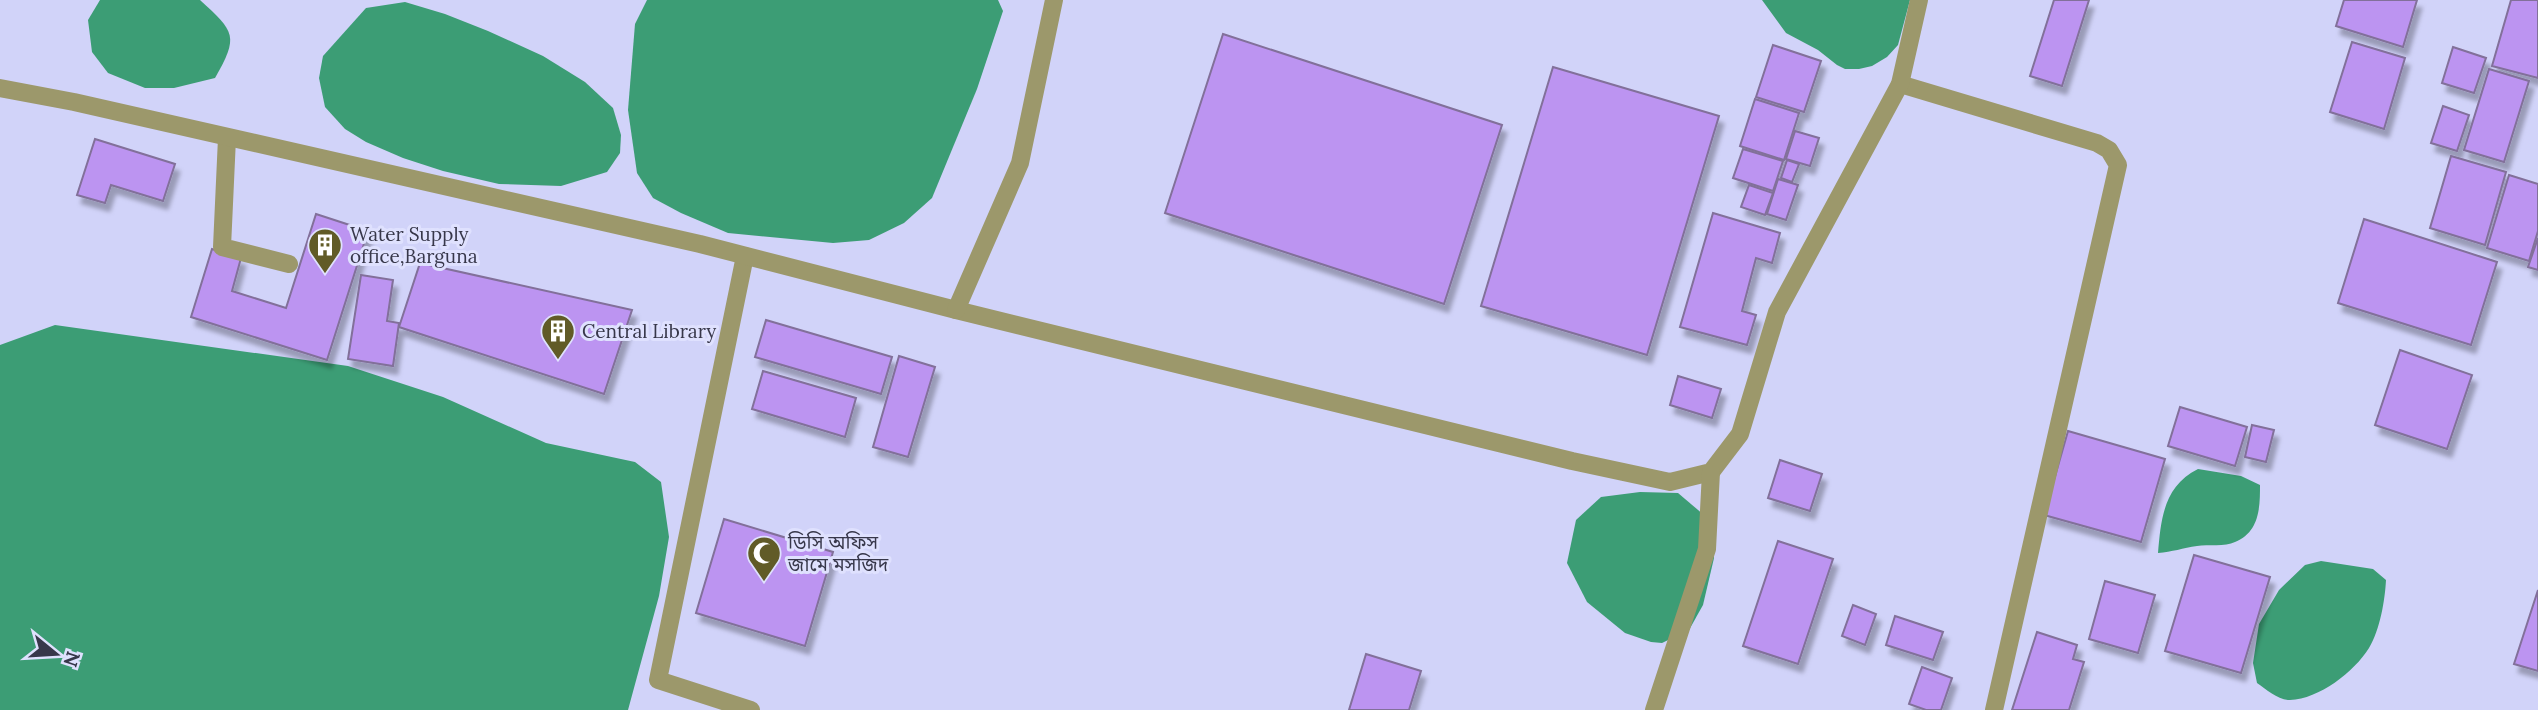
<svg xmlns="http://www.w3.org/2000/svg" width="2538" height="710" viewBox="0 0 2538 710" font-family="Lora,'Noto Sans Bengali',serif">
<style>
.water{fill:#3c9d75}
.building{fill:#bc94f1;stroke:#82709a;stroke-width:2;filter:url(#shadow)}
.lines{fill:none;stroke-linecap:round;stroke-linejoin:round}
.lane{stroke:#9c986b;stroke-width:18}
.street{stroke:#9c986b;stroke-width:18}
.labels{text-anchor:middle;stroke-width:6;stroke-linejoin:round;paint-order:stroke}
.poi-label{font-size:19px;fill:#37374a;stroke:#dfe1fe;text-anchor:start}
</style>
<defs>
<filter id="shadow"><feDropShadow dx="4.5" dy="8" stdDeviation="2" flood-color="#0004"/></filter>
</defs>
<rect width="100%" height="100%" fill="#d1d3f9"/>
<!-- water -->
<g class="water">
<path d="M100 0H200C235 32 239 36 215 78L174 88H145L108 73 92 52 88 20Z"/>
<path d="M647 0H998L1003 11 977 89 932 198 904 223 869 240 833 243 728 233 681 213 653 198 637 173 628 110 635 24Z"/>
<path d="M1762 0H1910L1898 45 1887 57 1872 66 1859 69H1845L1837 65 1818 50 1786 33Z"/>
<path d="M405 2 445 14 488 31 543 56 585 82 613 108 621 135 620 153 607 172 561 186 499 184 443 171 403 158 366 142 345 129 325 107 319 78 323 56 366 8Z"/>
<path d="M55 325 348 366 443 397 546 443 635 462 661 482 669 537 659 596 628 710H0V345Z"/>
<path d="M2198 469 2241 476 2260 485C2260 506 2260 532 2235 542 2225 547 2208 544 2197 546 2183 548 2172 552 2158 553 2161 518 2164 486 2198 469Z"/>
<path d="M1640 492 1678 493 1711 521 1714 558 1703 605 1689 630 1662 643 1651 642 1625 633 1587 602 1567 563 1576 520 1601 497Z"/>
<path d="M2321 561 2373 569 2386 580C2385 600 2380 630 2369 648 2354 672 2319 699 2290 700 2278 700 2267 690 2257 683L2253 663 2259 624 2279 590 2305 565Z"/>
</g>
<!-- building -->
<g class="building">
<path d="M2054 0H2089L2062 86 2030 76Z"/>
<path d="M2344 0H2417L2403 47 2336 26Z"/>
<path d="M2511 0H2538V78L2492 66Z"/>
<path d="M1223 34 1502 125 1444 304 1165 213Z"/>
<path d="M2352 42 2405 58 2384 129 2330 112Z"/>
<path d="M1773 45 1821 61 1804 112 1756 97Z"/>
<path d="M2453 47 2486 58 2474 93 2442 83Z"/>
<path d="M1553 67 1719 116 1647 355 1481 306Z"/>
<path d="M2489 69 2529 81 2504 162 2464 150Z"/>
<path d="M1755 99 1799 113 1784 160 1740 146Z"/>
<path d="M2443 106 2469 115 2457 151 2431 143Z"/>
<path d="M1795 131 1819 138 1810 166 1786 159Z"/>
<path d="M95 139 175 164 163 201 111 185 105 203 77 195Z"/>
<path d="M1743 149 1783 161 1773 191 1733 178Z"/>
<path d="M2451 156 2506 172 2485 245 2430 228Z"/>
<path d="M1787 160 1799 164 1792 182 1781 178Z"/>
<path d="M2509 175 2538 184V231L2529 261 2487 248Z"/>
<path d="M1778 179 1798 185 1786 220 1767 214Z"/>
<path d="M1749 185 1773 193 1765 215 1741 207Z"/>
<path d="M1713 213 1780 233 1772 263 1756 258 1742 311 1756 315 1747 345 1680 327Z"/>
<path d="M316 214 368 231 327 360 191 317 212 249 241 258 232 291 286 308Z"/>
<path d="M2364 219 2497 262 2471 345 2338 303Z"/>
<path d="M2538 238V270L2528 267Z"/>
<path d="M420 263 632 310 604 394 399 327Z"/>
<path d="M361 275 393 280 387 321 399 323 393 366 348 359Z"/>
<path d="M766 320 892 357 881 394 755 357Z"/>
<path d="M2400 350 2472 375 2447 449 2375 425Z"/>
<path d="M899 356 935 367 908 457 873 447Z"/>
<path d="M763 371 856 398 845 437 752 409Z"/>
<path d="M1678 376 1721 389 1712 418 1670 405Z"/>
<path d="M2180 407 2247 427 2235 466 2168 446Z"/>
<path d="M2252 425 2274 430 2266 462 2245 457Z"/>
<path d="M2068 431 2165 459 2141 542 2044 515Z"/>
<path d="M1780 460 1822 474 1810 511 1768 498Z"/>
<path d="M724 519 833 552 805 646 696 613Z"/>
<path d="M1778 541 1833 559 1798 664 1743 646Z"/>
<path d="M2194 555 2270 577 2241 673 2165 651Z"/>
<path d="M2105 581 2155 595 2138 653 2089 639Z"/>
<path d="M2538 590V671L2514 664Z"/>
<path d="M1853 605 1876 614 1865 645 1842 636Z"/>
<path d="M1895 616 1943 632 1933 660 1886 645Z"/>
<path d="M2037 632 2077 645 2073 659 2084 662 2069 710H2012Z"/>
<path d="M1366 654 1421 671 1409 710H1349Z"/>
<path d="M1922 667 1952 678 1941 710H1926L1909 704Z"/>
</g>
<g class="lines">
<!-- lane -->
<g class="lane">
<path d="M227 138 222 247 289 264"/>
<path d="M745 256 658 680 751 710"/>
</g>
<!-- street -->
<g class="street">
<path d="M1900 84 2097 143 2109 150 2118 165 1994 710"/>
<path d="M0 88 74 102 700 244 956 310 1572 461 1670 482 1711 472 1740 434 1777 312 1900 84 1919 0"/>
<path d="M956 310 1020 163 1054 0"/>
<path d="M1654 710 1707 549 1711 472"/>
</g>
</g>
<!-- icons -->
<defs>
<g id="building-pin" transform="scale(1.75)"><path d="M0 17L-7.5 6A9.5 9.5 0 1 1 7.5 6Z" fill="#615b27" stroke="#dfe1fe"/><path d="M-4-6H4V6H1V3H-1V6H-4ZM-2.5-4.3h1.7v1.8h-1.7ZM.8-4.3h1.7v1.8H.8ZM-2.5-1h1.7V.8h-1.7ZM.8-1h1.7V.8H.8Z" fill="#fff"/></g>
<g id="mosque-pin" transform="scale(1.75)"><path d="M0 17L-7.5 6A9.5 9.5 0 1 1 7.5 6Z" fill="#615b27" stroke="#dfe1fe"/><path d="M3.5-4.9A6 6 0 1 0 3.5 4.9A5 5 0 1 1 3.5-4.9Z" fill="#fff"/></g>
</defs>
<g fill-rule="evenodd">
<use href="#building-pin" x="325" y="245"/>
<use href="#building-pin" x="558" y="331"/>
<use href="#mosque-pin" x="764" y="553"/>
</g>
<g class="labels">
<!-- poi labels -->
<g class="poi-label">
<text x="350" y="241">Water Supply<tspan x="350" dy="22">office,Barguna</tspan></text>
<text x="582" y="338">Central Library</text>
<text x="788" y="549">ডিসি অফিস<tspan x="788" dy="22">জামে মসজিদ</tspan></text>
</g>
</g>
<!-- north arrow -->
<g transform="translate(56 654) rotate(108)" stroke="#dfe1fe" stroke-width="5" paint-order="stroke">
<path d="M0-5L12 26L0 18L-12 26Z" fill="#37374a"/>
<text y="-10" font-size="19" font-weight="bold" text-anchor="middle" fill="#37374a">N</text>
</g>
</svg>
